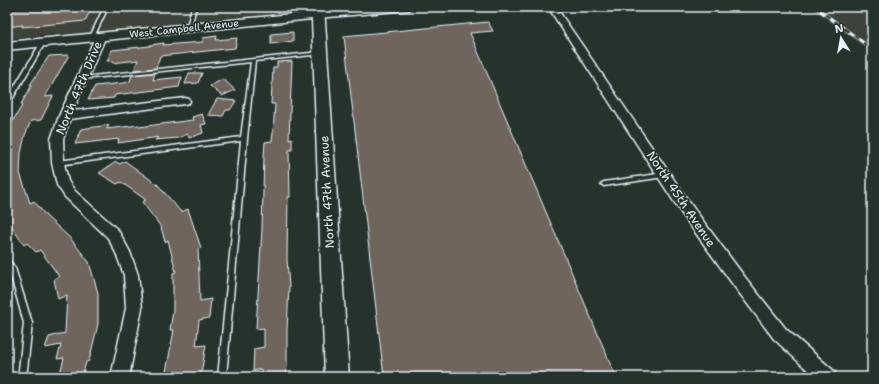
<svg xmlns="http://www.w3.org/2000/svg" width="879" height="384" viewBox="0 0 879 384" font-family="'Shantell Sans',sans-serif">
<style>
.built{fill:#3c423b}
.building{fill:#70655b;stroke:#e8f1f8}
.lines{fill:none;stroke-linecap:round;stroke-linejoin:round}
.lane-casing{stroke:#e8f1f8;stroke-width:3}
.street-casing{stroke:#e8f1f8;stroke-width:3}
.secondary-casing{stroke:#e8f1f8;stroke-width:3}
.lane{fill:#26332d;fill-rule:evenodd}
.street{fill:#26332d;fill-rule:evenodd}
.secondary{fill:#26332d;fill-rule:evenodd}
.rail-casing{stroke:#e8f1f8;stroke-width:3}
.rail{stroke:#26332d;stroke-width:2;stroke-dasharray:6;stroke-linecap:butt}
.labels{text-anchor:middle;stroke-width:3.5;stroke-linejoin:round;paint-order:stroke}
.far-street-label{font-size:10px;fill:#e8f1f8;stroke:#26332d}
.street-label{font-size:12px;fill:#e8f1f8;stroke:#26332d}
</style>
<rect width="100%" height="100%" fill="#26332d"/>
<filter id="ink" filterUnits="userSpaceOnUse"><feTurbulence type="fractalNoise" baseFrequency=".025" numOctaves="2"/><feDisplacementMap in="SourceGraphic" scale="8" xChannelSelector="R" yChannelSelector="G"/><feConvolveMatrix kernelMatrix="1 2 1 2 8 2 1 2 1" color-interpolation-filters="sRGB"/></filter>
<g filter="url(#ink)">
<!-- built -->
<g class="built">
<path d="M7 7H307V11L299 14 88 34H53L7 39Z"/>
<path d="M810 7H872V53Z"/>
</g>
<!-- building -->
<g class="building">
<path d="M35 7H92L85 21 22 27 23 25 7 27V10Z"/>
<path d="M488 22 493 31 470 33 616 377H384L344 36Z"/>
<path d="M293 32V41L271 44V34Z"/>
<path d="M217 36 216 40 237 38 235 48 160 56 156 68 134 70 138 60 113 63 114 61H107L112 50 150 46V45L164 43 163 45 203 42V38Z"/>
<path d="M69 55 45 97 53 96 41 120 31 121 25 135 21 153 20 173 30 203 34 201 46 216 70 238 89 262 98 293V324L89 361 86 362 82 377H59L64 358 57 359 61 345 45 348 49 337 65 333 67 295 58 299 54 279 59 276 40 250 36 252 27 243 24 245 7 220V127H9L23 104H21L32 85H30L49 56Z"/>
<path d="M292 61 289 139 292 138V150H289L290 197H288L287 259 289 287 287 330V365L286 377H261V369L253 371 254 349 264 347V328L256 329 262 228 264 156 265 142 272 141 273 133 275 104H271L273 68 277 67V62Z"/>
<path d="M155 73 153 80 182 77 179 87 115 95 114 98 88 100 95 86 124 83 130 81 132 75Z"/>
<path d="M189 73H202L198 83 185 84Z"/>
<path d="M223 79 235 90 222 96 210 86Z"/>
<path d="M217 99 236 101 230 110H226L223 116 208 115Z"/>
<path d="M202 114 206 124 201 125 203 133 189 138 188 134 178 138 155 140 159 137 118 143 119 139 75 144 81 129 109 125 107 129 139 125V127L193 120 192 117Z"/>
<path d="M125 161 158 185 181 212 188 209 201 248 198 249 200 301 211 299 209 318 199 320 196 346 206 345 201 374 182 377H165L174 330H170L173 310V273L176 272 168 240 165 242 161 227 142 202 146 200 121 182 117 184 99 173 116 162 120 164Z"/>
</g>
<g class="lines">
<!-- lane casing -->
<g class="lane-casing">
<g id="lane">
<path d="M104 7H108L94 37 90 38V37Z"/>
<path d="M192 7H196L191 27 189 28 187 27Z"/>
<path d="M41 42H43L45 43 10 103 7 105V99Z"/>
<path d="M320 52H322V54L255 61 247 139 226 377H218L241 141 58 165 55 163 58 161 241 137 251 62 82 79 80 78 82 77Z"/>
<path d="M664 173 667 175 664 177 604 186 601 184 604 182Z"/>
<path d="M7 259 9 260 15 268 32 323 27 370 24 377H16L19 370 24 323 9 269 7 267Z"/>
</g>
</g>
<!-- street casing -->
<g class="street-casing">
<g id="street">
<path d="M379 7H413L409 10 318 18 314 15 318 12Z"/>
<path d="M548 7H556L692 206 744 276 786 329 834 371 837 377H815L774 339 734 286 682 214Z"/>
<path d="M101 33 106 36 73 111 185 98 189 99 190 101 189 103 185 104 70 119 63 139 64 163 68 181 75 191 118 230 130 252 138 275 142 308 129 377H111L126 308 124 275 116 253 108 238 65 197 57 185 52 163 51 139 59 116 96 36Z"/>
</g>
</g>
<!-- secondary casing -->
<g class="secondary-casing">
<path id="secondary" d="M312 7H324L349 377H325L312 19 7 50V42L312 12Z"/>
</g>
<!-- lane -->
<use href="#lane" class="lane"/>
<!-- street -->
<use href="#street" class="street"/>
<!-- secondary -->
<use href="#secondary" class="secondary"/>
<!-- rail casing -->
<g class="rail-casing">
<path id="rail" d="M815 7 872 49"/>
</g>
<!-- rail -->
<use href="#rail" class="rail"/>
</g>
</g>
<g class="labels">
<!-- far-street labels -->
<g class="far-street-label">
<text transform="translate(184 28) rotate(-6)" y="4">West Campbell Avenue</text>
</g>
<!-- street labels -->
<g class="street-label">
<text transform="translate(79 88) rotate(-67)" y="4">North 47th Drive</text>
<text transform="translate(327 192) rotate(-93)" y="4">North 47th Avenue</text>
<text transform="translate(681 199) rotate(56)" y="4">North 45th Avenue</text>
</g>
</g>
<!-- margin -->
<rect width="879" height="384" fill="none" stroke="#26332d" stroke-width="24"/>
<rect x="12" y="12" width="855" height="360" fill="none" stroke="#e8f1f8" stroke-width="1.5" filter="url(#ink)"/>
<!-- north arrow -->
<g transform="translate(841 38) rotate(349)" stroke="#26332d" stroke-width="3" paint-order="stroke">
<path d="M0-3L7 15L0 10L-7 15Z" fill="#e8f1f8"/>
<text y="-6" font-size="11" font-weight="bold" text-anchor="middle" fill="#e8f1f8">N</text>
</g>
</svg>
